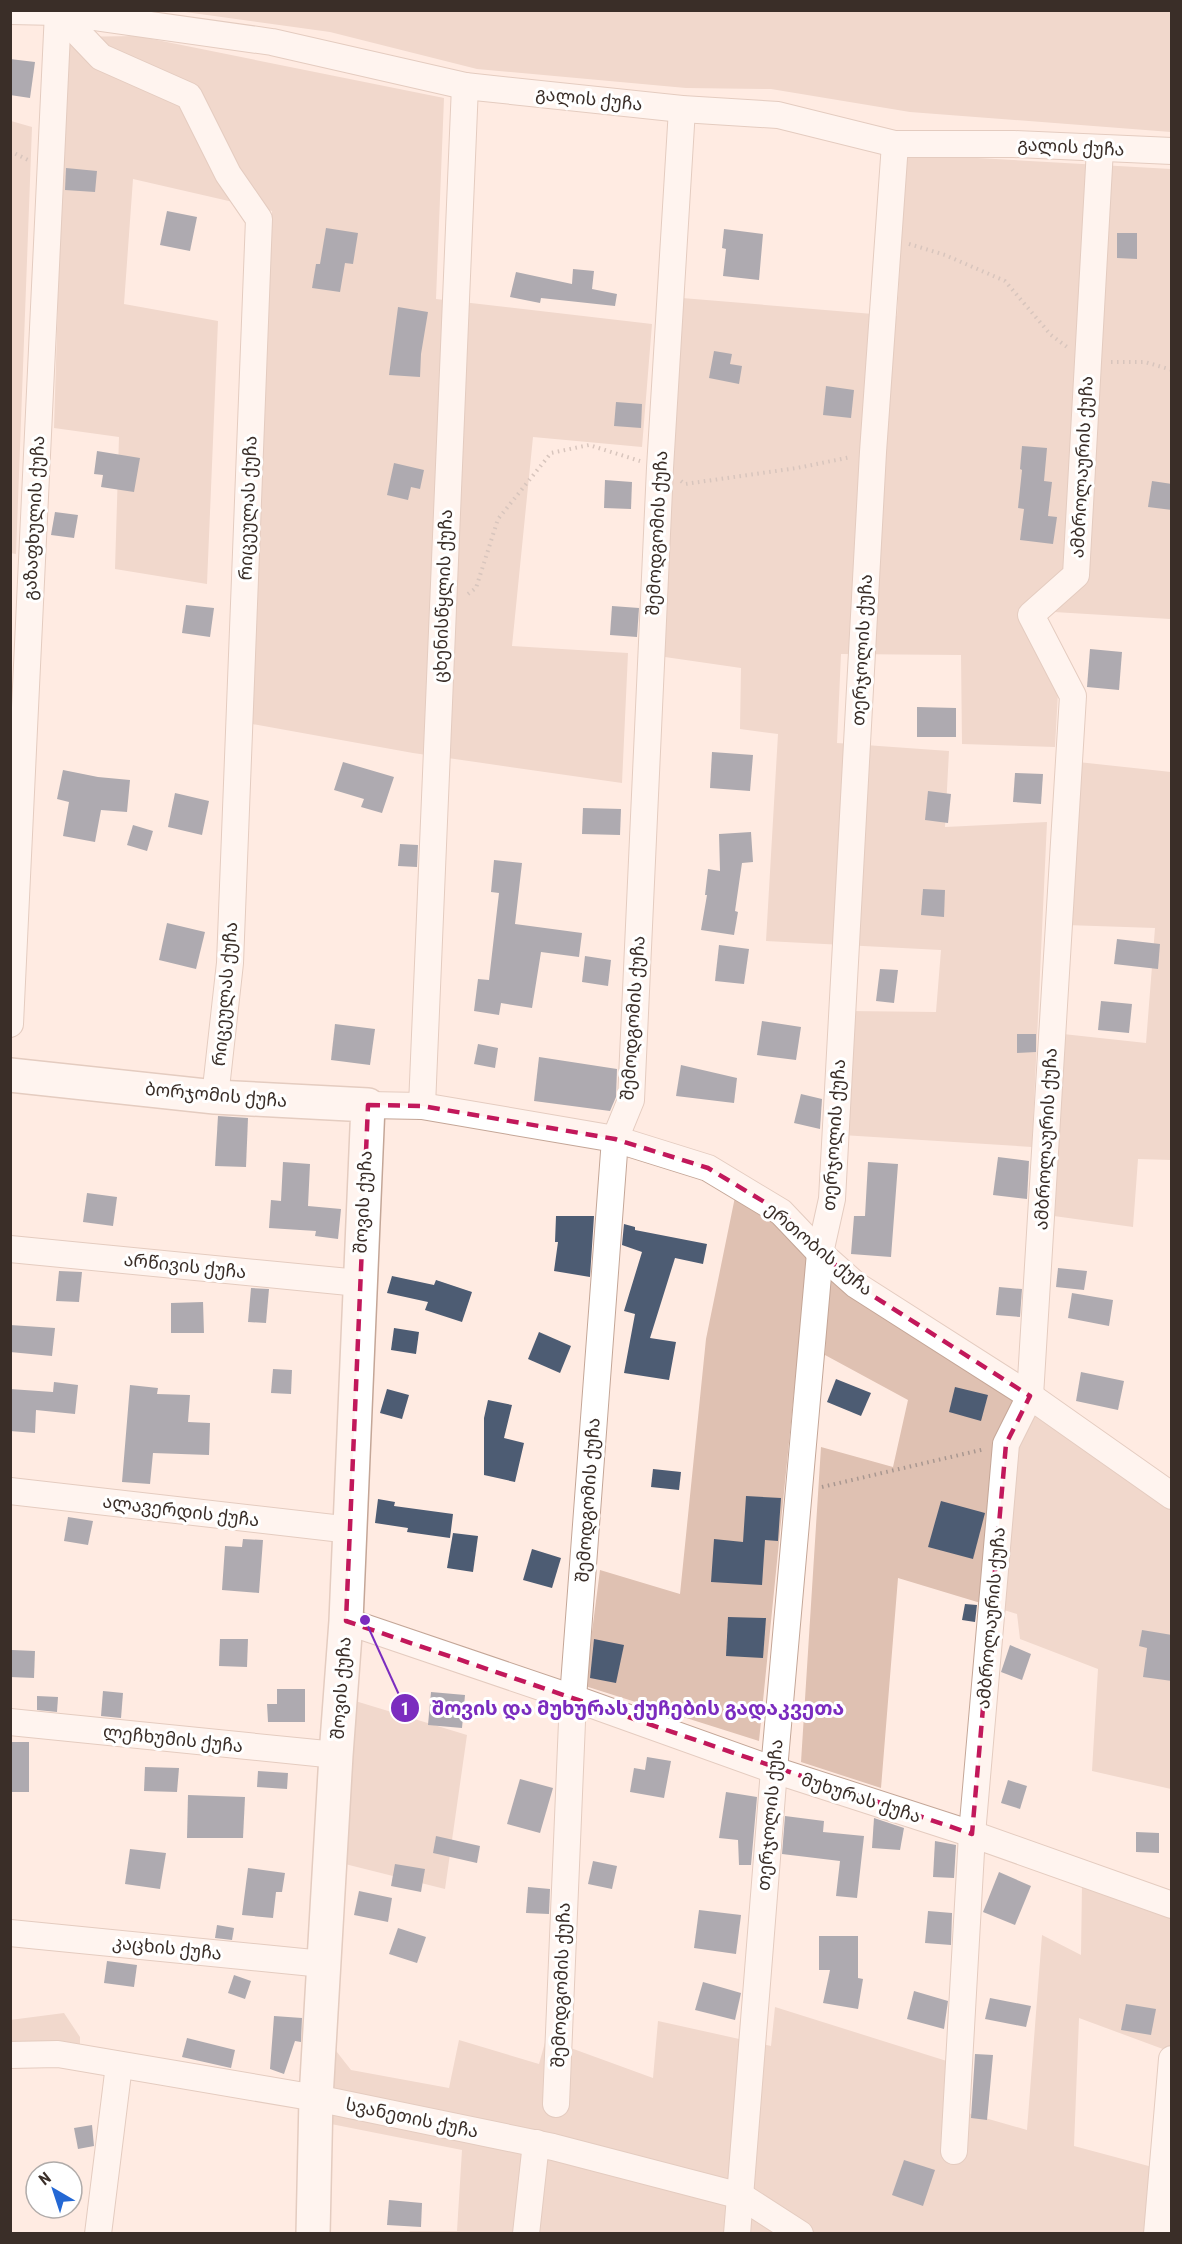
<svg xmlns="http://www.w3.org/2000/svg" width="1182" height="2244" viewBox="0 0 1182 2244" font-family="'Roboto Condensed','Noto Sans Georgian',sans-serif">
<style>
.green{fill:#dfc1b2}
.building{fill:#4d5c73}
.lines{fill:none;stroke-linecap:round;stroke-linejoin:round}
.street-casing{stroke:#c4a697;stroke-width:28}
.secondary-casing{stroke:#c4a697;stroke-width:36}
.path{stroke:#a89790;stroke-width:4;stroke-dasharray:1.5 4.5;stroke-linecap:butt}
.street{stroke:#fff;stroke-width:26}
.secondary{stroke:#fff;stroke-width:33}
.marked{fill:none;stroke:#c2185b;stroke-width:4.5;stroke-dasharray:12 8;stroke-linejoin:round}
.labels{text-anchor:middle;stroke-width:6;stroke-linejoin:round;paint-order:stroke}
.street-label{font-size:18px;fill:#3a2e28;stroke:#fff}
.leader{fill:none;stroke:#7b2cbf;stroke-width:2}
.callout-dot{fill:#7b2cbf;stroke:#fff;stroke-width:2}
.mark-label{font-size:18px;text-anchor:middle;font-weight:bold;fill:#fff}
.callout-label{font-size:20px;text-anchor:middle;font-weight:bold;fill:#7b2cbf;stroke:#fff;stroke-width:6;stroke-linejoin:round;paint-order:stroke}
</style>
<rect width="100%" height="100%" fill="#ffebe2"/>
<!-- green -->
<g class="green">
<path d="M178 11H1171V132L910 112 771 89 686 88 477 69 330 32Z"/>
<path d="M137 36 444 98 436 299 652 324 642 447 533 437 512 646 628 653 622 783 413 753 252 724 272 211 133 179 124 304 218 321 207 584 115 569 119 437 54 428 66 37Z"/>
<path d="M11 121 32 127 16 554 10 553Z"/>
<path d="M906 154 1171 169 1170 619 1021 610 1058 693 1055 747 962 744 961 655 841 654 837 743 949 751 945 827 1047 822 1032 1147 842 1135 848 1011 936 1012 941 950 766 941 778 734 740 729 741 668 658 656 682 298 897 316Z"/>
<path d="M1078 762 1171 772V1160L1138 1159 1133 1227 1054 1216 1063 1034 1146 1043 1155 928 1066 925Z"/>
<path d="M735 1197 809 1243 759 1741 585 1686 600 1570 680 1594 706 1339Z"/>
<path d="M830 1263 1171 1497V1789L1092 1771 1098 1669 1020 1639 1017 1614 898 1578 881 1788 801 1762 821 1447 893 1467 908 1400 825 1355Z"/>
<path d="M352 1700 467 1735 445 1889 345 1864Z"/>
<path d="M1082 1884 1171 1915V2052L1079 2018 1074 2146 1171 2172V2233H409L410 2231H457L462 2150 326 2123 333 2047 351 2070 449 2088 459 2040 539 2064 546 2039 653 2078 658 2021 771 2046 775 2007 953 2063 947 2107 1027 2130 1042 1935 1081 1955Z"/>
<path d="M64 2013 80 2037V2047L11 2043 10 2020Z"/>
</g>
<!-- building -->
<g class="building">
<path d="M10 59 35 62 30 98 10 95Z"/>
<path d="M66 168 97 171 95 192 65 190Z"/>
<path d="M167 211 197 217 190 251 160 245Z"/>
<path d="M326 228 358 233 353 264 345 263 340 292 312 288 316 264H320Z"/>
<path d="M724 229 763 234 759 280 723 276 726 249 722 248Z"/>
<path d="M1117 233H1137V259L1117 258Z"/>
<path d="M573 269 594 271 592 289 617 294 615 306 541 298 540 303 510 297 516 272 572 284Z"/>
<path d="M398 307 428 312 421 354 420 377 389 375Z"/>
<path d="M714 351 732 354 730 364 742 366 739 384 709 378Z"/>
<path d="M826 386 854 390 851 418 823 415Z"/>
<path d="M616 402 642 404 641 428 614 426Z"/>
<path d="M1022 446 1047 448 1044 481 1052 482 1048 516 1057 517 1053 544 1020 540 1024 509 1018 508 1022 470 1020 469Z"/>
<path d="M97 451 140 458 134 492 101 487 103 475 94 474Z"/>
<path d="M394 463 424 470 420 489 411 487 408 500 387 495Z"/>
<path d="M605 480 632 482 631 509 604 508Z"/>
<path d="M1152 481 1172 484V510L1148 507Z"/>
<path d="M55 512 78 515 74 538 51 535Z"/>
<path d="M186 605 214 608 210 637 182 633Z"/>
<path d="M612 606 639 608 637 637 610 635Z"/>
<path d="M1090 649 1122 652 1119 690 1087 687Z"/>
<path d="M917 707 956 708V737H917Z"/>
<path d="M712 752 753 755 750 791 710 788Z"/>
<path d="M343 762 394 777 382 813 361 807 364 799 334 790Z"/>
<path d="M63 770 98 777 130 780 127 812 101 810 95 842 63 836 69 802 57 799Z"/>
<path d="M1015 773 1043 774 1041 804 1013 802Z"/>
<path d="M928 791 951 794 948 823 925 820Z"/>
<path d="M175 793 209 801 202 835 168 827Z"/>
<path d="M583 808 621 809 620 835 582 834Z"/>
<path d="M133 825 153 831 147 851 127 845Z"/>
<path d="M751 832 753 862 742 863 735 911 738 912 734 935 701 930 707 895H705L708 869 720 871 719 834Z"/>
<path d="M400 844 418 845 417 867 398 866Z"/>
<path d="M494 860 522 863 515 924 582 933 579 957 541 952 532 1008 501 1003 499 1015 474 1011 478 979 489 980 499 893 491 892Z"/>
<path d="M923 889 945 890 944 917 921 915Z"/>
<path d="M167 923 205 932 196 969 159 960Z"/>
<path d="M1117 939 1160 944 1158 969 1114 964Z"/>
<path d="M719 945 749 949 744 984 715 981Z"/>
<path d="M585 956 611 960 608 986 582 982Z"/>
<path d="M880 969 898 970 894 1003 876 1001Z"/>
<path d="M1101 1001 1132 1004 1129 1033 1098 1030Z"/>
<path d="M762 1021 801 1027 796 1060 757 1055Z"/>
<path d="M335 1024 375 1029 370 1065 331 1060Z"/>
<path d="M1017 1034H1036V1052L1017 1053Z"/>
<path d="M478 1044 498 1048 495 1068 474 1064Z"/>
<path d="M539 1057 617 1069 616 1097 610 1111 534 1101Z"/>
<path d="M681 1065 737 1078 734 1103 676 1096Z"/>
<path d="M801 1094 822 1099 820 1129 794 1123Z"/>
<path d="M218 1116 248 1118 246 1167 215 1166Z"/>
<path d="M998 1157 1029 1161 1027 1199 993 1195Z"/>
<path d="M283 1162 310 1164 308 1206 341 1209 338 1239 315 1236 316 1231 269 1228 271 1200 281 1201Z"/>
<path d="M868 1162 898 1164 891 1257 851 1254 854 1216H865Z"/>
<path d="M87 1193 117 1197 113 1226 83 1222Z"/>
<path d="M556 1216H594L590 1277 554 1271 558 1242H555Z"/>
<path d="M624 1224 635 1227V1230L707 1244 703 1264 675 1258 650 1338 676 1342 669 1380 624 1373 635 1314 624 1311 642 1252 622 1245Z"/>
<path d="M1058 1268 1087 1271 1084 1290 1056 1287Z"/>
<path d="M59 1271 82 1272 79 1302 56 1301Z"/>
<path d="M392 1276 434 1285 436 1280 472 1292 462 1322 425 1310 428 1302 387 1293Z"/>
<path d="M999 1287 1022 1289 1020 1317 996 1315Z"/>
<path d="M251 1288 269 1289 266 1323 248 1322Z"/>
<path d="M1072 1293 1113 1300 1109 1326 1068 1318Z"/>
<path d="M203 1302 204 1333H171V1303Z"/>
<path d="M10 1325 55 1328 52 1356 10 1352Z"/>
<path d="M394 1328 419 1332 416 1354 391 1350Z"/>
<path d="M539 1332 571 1346 560 1373 528 1359Z"/>
<path d="M273 1369 292 1370 291 1394 271 1393Z"/>
<path d="M1081 1372 1124 1381 1118 1410 1076 1401Z"/>
<path d="M836 1379 871 1393 861 1416 827 1402Z"/>
<path d="M54 1382 78 1385 75 1414 36 1410 35 1433 10 1431V1389L53 1392Z"/>
<path d="M130 1385 158 1388 157 1394 190 1395 188 1422 210 1423 209 1455 153 1453 150 1484 122 1482Z"/>
<path d="M955 1387 988 1395 981 1421 949 1412Z"/>
<path d="M387 1389 409 1395 402 1419 380 1413Z"/>
<path d="M488 1400 512 1405 504 1438 524 1443 515 1482 484 1475V1418Z"/>
<path d="M653 1469 681 1472 679 1490 651 1487Z"/>
<path d="M746 1496 781 1498 778 1541 765 1540 762 1585 711 1582 714 1539 743 1542Z"/>
<path d="M378 1499 395 1502 394 1506 453 1514 450 1538 407 1532 408 1528 375 1523Z"/>
<path d="M941 1501 985 1513 973 1559 928 1547Z"/>
<path d="M68 1517 93 1521 88 1545 64 1541Z"/>
<path d="M453 1533 478 1536 473 1572 447 1568Z"/>
<path d="M243 1539 263 1540 259 1593 222 1590 225 1546 242 1547Z"/>
<path d="M532 1549 561 1558 552 1588 523 1580Z"/>
<path d="M965 1604 977 1605 975 1622 962 1620Z"/>
<path d="M728 1617 766 1618 763 1658 726 1656Z"/>
<path d="M1142 1630 1172 1635V1681L1143 1677 1147 1648 1139 1646Z"/>
<path d="M220 1639H248L247 1667 219 1666Z"/>
<path d="M594 1639 624 1645 616 1683 590 1678Z"/>
<path d="M1010 1645 1031 1654 1022 1680 1001 1672Z"/>
<path d="M12 1650 35 1651 34 1678 10 1677Z"/>
<path d="M277 1689H305V1722H268L267 1704H277Z"/>
<path d="M103 1691 123 1693 121 1718 101 1716Z"/>
<path d="M431 1692 465 1695 462 1728 428 1725Z"/>
<path d="M37 1696 58 1697 57 1712 37 1710Z"/>
<rect x="10" y="1742" width="19" height="50"/>
<path d="M647 1757 671 1761 664 1798 630 1792 634 1768 645 1770Z"/>
<path d="M145 1767 179 1768 177 1792 144 1791Z"/>
<path d="M258 1771 288 1773 287 1789 257 1787Z"/>
<path d="M520 1779 553 1788 540 1833 507 1824Z"/>
<path d="M1008 1780 1027 1786 1020 1809 1001 1803Z"/>
<path d="M726 1792 757 1797 751 1865H739L738 1840 719 1838Z"/>
<path d="M188 1795 245 1797 243 1838H187Z"/>
<path d="M785 1816 824 1821 823 1832 864 1836 857 1898 836 1896 840 1861 782 1854Z"/>
<path d="M874 1818 904 1828 900 1850 872 1848Z"/>
<path d="M1136 1832 1159 1833V1853L1136 1852Z"/>
<path d="M436 1836 480 1846 477 1863 433 1853Z"/>
<path d="M935 1841 956 1845 954 1878 933 1877Z"/>
<path d="M130 1849 166 1853 160 1889 125 1884Z"/>
<path d="M593 1861 617 1866 612 1889 588 1884Z"/>
<path d="M395 1864 425 1869 421 1892 391 1886Z"/>
<path d="M248 1868 285 1873 282 1892H276L273 1918 242 1915Z"/>
<path d="M999 1872 1031 1886 1015 1925 983 1912Z"/>
<path d="M528 1887 550 1889 549 1914 526 1913Z"/>
<path d="M359 1891 392 1898 388 1922 354 1915Z"/>
<path d="M699 1910 741 1915 736 1954 694 1948Z"/>
<path d="M928 1911 952 1913 951 1945 925 1943Z"/>
<path d="M217 1925 234 1928 232 1940 215 1938Z"/>
<path d="M398 1928 426 1937 417 1963 389 1954Z"/>
<path d="M819 1936H858V1978L863 1979 858 2009 823 2003 830 1970H819Z"/>
<path d="M107 1961 137 1965 134 1987 104 1983Z"/>
<path d="M234 1975 251 1981 245 1999 228 1993Z"/>
<path d="M703 1982 741 1993 735 2020 695 2010Z"/>
<path d="M914 1991 948 2001 944 2029 907 2019Z"/>
<path d="M990 1998 1031 2006 1026 2027 985 2019Z"/>
<path d="M1126 2004 1156 2009 1151 2035 1121 2030Z"/>
<path d="M274 2016 302 2018 301 2042 295 2041 284 2074 270 2069Z"/>
<path d="M187 2038 235 2050 231 2068 182 2057Z"/>
<path d="M975 2054 993 2055 987 2120 971 2118Z"/>
<path d="M92 2125 94 2146 78 2149 74 2128Z"/>
<path d="M904 2160 935 2170 923 2206 892 2195Z"/>
<path d="M389 2200 422 2203 421 2227 387 2225Z"/>
</g>
<g class="lines">
<!-- street casing -->
<g class="street-casing">
<g id="street">
<path d="M10 11 58 12 272 42 465 86 682 109 778 115 895 144H1014L1172 151"/>
<path d="M58 12 101 57 189 96 228 174 259 219 230 963 215 1097"/>
<path d="M10 1024 58 12"/>
<path d="M368 1105 422 1106 615 1139 708 1168 781 1212 820 1253 856 1285 1030 1396 1172 1496"/>
<path d="M422 1106 465 86"/>
<path d="M10 1249 359 1283"/>
<path d="M10 1491 351 1530"/>
<path d="M346 1621 573 1698 774 1770 972 1834 1172 1905"/>
<path d="M10 1722 336 1755"/>
<path d="M10 1933 323 1964"/>
<path d="M10 2055 58 2054 316 2098 553 2147 741 2196 800 2234"/>
<path d="M556 2104 573 1698 615 1139 631 1100 660 468 682 109"/>
<path d="M954 2151 972 1834 1006 1444 1030 1396 1073 696 1031 615 1076 575 1100 149"/>
<path d="M98 2234 119 2065"/>
<path d="M526 2234 536 2143"/>
<path d="M737 2234 774 1770 820 1253 832 1199 873 452 895 144"/>
<path d="M1157 2234 1172 2059"/>
</g>
</g>
<!-- secondary casing -->
<g class="secondary-casing">
<path id="secondary" d="M10 1075 215 1097 368 1105 346 1621 336 1755 316 2098 313 2234"/>
</g>
<!-- path -->
<g class="path">
<path d="M10 151 28 160"/>
<path d="M909 244 945 255 1005 281 1051 335 1067 347"/>
<path d="M1111 362H1145L1172 370"/>
<path d="M681 481 685 484 797 468 851 457"/>
<path d="M468 594 476 588 498 519 551 453 589 445 640 461"/>
<path d="M822 1487 985 1449"/>
</g>
<!-- street -->
<use href="#street" class="street"/>
<!-- secondary -->
<use href="#secondary" class="secondary"/>
</g>
<!-- marked area -->
<path d="M0 0H1182V2244H0ZM368 1105 422 1106 615 1139 708 1168 781 1212 856 1285 1030 1396 1006 1444 972 1834 346 1621Z" fill="#ffebe2" fill-opacity=".55" fill-rule="evenodd"/>
<path class="marked" d="M368 1105 422 1106 615 1139 708 1168 781 1212 856 1285 1030 1396 1006 1444 972 1834 346 1621Z"/>
<g class="labels">
<!-- street labels -->
<g class="street-label">
<text transform="translate(589 99) rotate(6)" y="6">გალის ქუჩა</text>
<text transform="translate(1071 147) rotate(3)" y="6">გალის ქუჩა</text>
<text transform="translate(1082 467) rotate(-87)" y="6">ამბროლაურის ქუჩა</text>
<text transform="translate(248 508) rotate(-88)" y="6">რიცეულას ქუჩა</text>
<text transform="translate(34 518) rotate(-87)" y="6">გაზაფხულის ქუჩა</text>
<text transform="translate(657 533) rotate(-87)" y="6">შემოდგომის ქუჩა</text>
<text transform="translate(443 596) rotate(-88)" y="6">ცხენისწყლის ქუჩა</text>
<text transform="translate(862 650) rotate(-87)" y="6">თერჯოლის ქუჩა</text>
<text transform="translate(225 994) rotate(-85)" y="6">რიცეულას ქუჩა</text>
<text transform="translate(633 1018) rotate(-86)" y="6">შემოდგომის ქუჩა</text>
<text transform="translate(216 1095) rotate(5)" y="6">ბორჯომის ქუჩა</text>
<text transform="translate(834 1135) rotate(-86)" y="6">თერჯოლის ქუჩა</text>
<text transform="translate(1046 1139) rotate(-87)" y="6">ამბროლაურის ქუჩა</text>
<text transform="translate(363 1202) rotate(-87)" y="6">შოვის ქუჩა</text>
<text transform="translate(819 1249) rotate(40)" y="6">ერთობის ქუჩა</text>
<text transform="translate(185 1266) rotate(6)" y="6">არწივის ქუჩა</text>
<text transform="translate(588 1500) rotate(-86)" y="6">შემოდგომის ქუჩა</text>
<text transform="translate(181 1511) rotate(7)" y="6">ალავერდის ქუჩა</text>
<text transform="translate(991 1618) rotate(-85)" y="6">ამბროლაურის ქუჩა</text>
<text transform="translate(341 1688) rotate(-86)" y="6">შოვის ქუჩა</text>
<text transform="translate(173 1739) rotate(6)" y="6">ლეჩხუმის ქუჩა</text>
<text transform="translate(861 1798) rotate(18)" y="6">მუხურას ქუჩა</text>
<text transform="translate(770 1815) rotate(-85)" y="6">თერჯოლის ქუჩა</text>
<text transform="translate(167 1948) rotate(6)" y="6">კაცხის ქუჩა</text>
<text transform="translate(561 1985) rotate(-88)" y="6">შემოდგომის ქუჩა</text>
<text transform="translate(412 2118) rotate(12)" y="6">სვანეთის ქუჩა</text>
</g>
</g>
<!-- callouts -->
<path class="leader" d="M365 1620L405 1708"/>
<g class="callout-dot">
<circle cx="365" cy="1620" r="6"/>
<circle cx="405" cy="1708" r="15"/>
</g>
<g class="mark-label">
<text x="405" y="1715">1</text>
</g>
<g class="callout-label">
<text x="638" y="1715">შოვის და მუხურას ქუჩების გადაკვეთა</text>
</g>
<!-- border -->
<rect width="1182" height="2244" fill="none" stroke="#3a2e28" stroke-width="24"/>
<!-- north arrow -->
<g transform="translate(54 2190) rotate(321)"><circle r="28" fill="#ffffff" stroke="#b0aba9" stroke-width="1.5"/>
<path d="M0-4.5L10 22L0 15L-10 22Z" fill="#2468d4"/>
<text y="-9" font-size="16" font-weight="bold" text-anchor="middle" fill="#3a2e28">N</text>
</g>
</svg>
